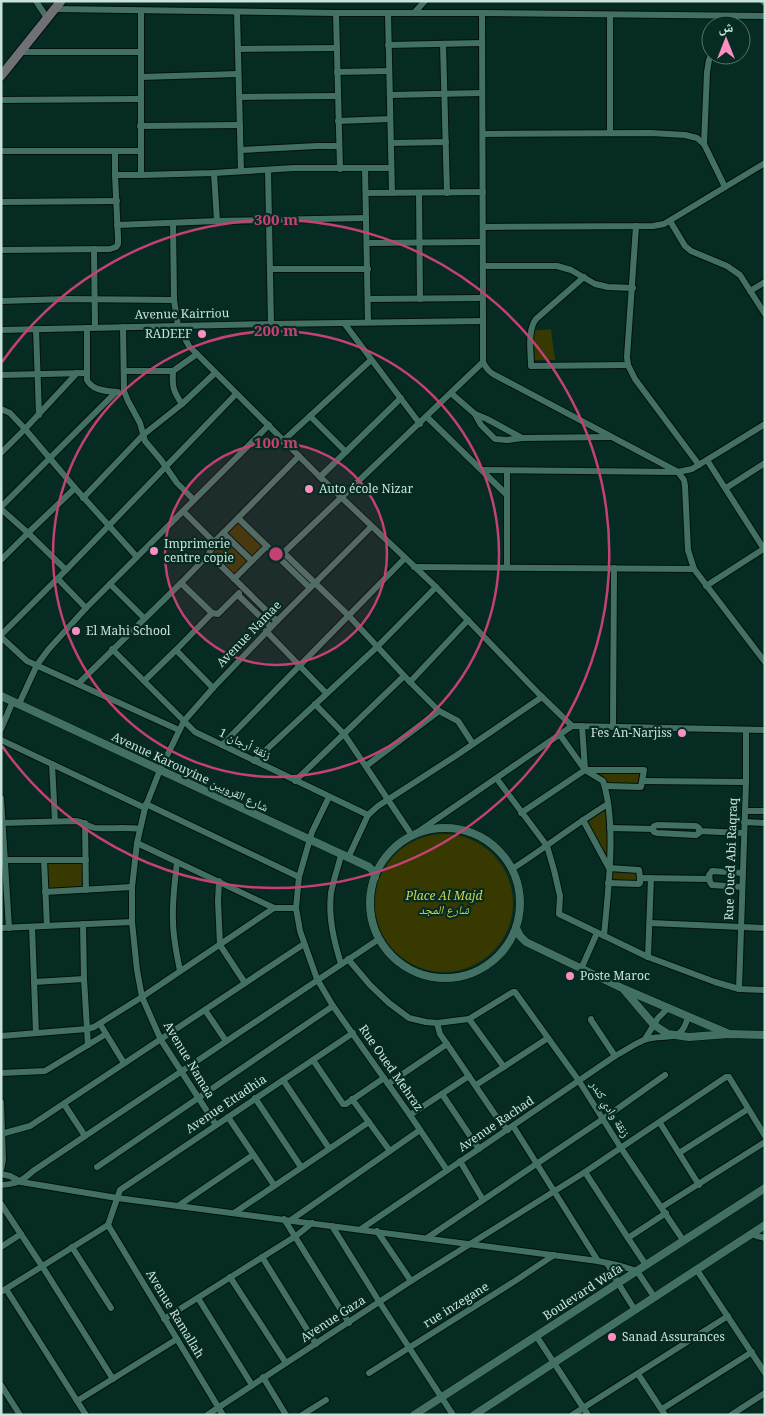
<svg xmlns="http://www.w3.org/2000/svg" width="766" height="1416" viewBox="0 0 766 1416" font-family="'Noto Serif','Noto Naskh Arabic',serif">
<style>
.green{fill:#373900}
.lines{fill:none;stroke-linecap:round;stroke-linejoin:round}
.minor-casing{stroke:#00120c;stroke-width:8}
.tertiary-casing{stroke:#00120c;stroke-width:9}
.secondary-casing{stroke:#00120c;stroke-width:11}
.minor{stroke:#427163;stroke-width:6}
.tertiary{stroke:#427163;stroke-width:8}
.secondary{stroke:#707176;stroke-width:9}
.ring{fill:none;stroke:#c44174;stroke-width:2.5}
.poi-dot{fill:#fc8fc1;stroke:#052b22;stroke-width:2}
.labels{text-anchor:middle;stroke-width:4.5;stroke-linejoin:round;paint-order:stroke}
.street-label{font-size:12px;fill:#cae3da;stroke:#052b22}
.poi-label{font-size:12px;fill:#cae3da;stroke:#052b22;text-anchor:start}
.park-label{font-size:12px;font-style:italic;fill:#ccd34b;stroke:#052b22}
.centre{fill:#c44174;stroke:#052b22;stroke-width:2.5}
.ring-label{font-size:15px;text-anchor:middle;font-weight:bold;fill:#c44174;stroke:#052b22;stroke-width:4.5;stroke-linejoin:round;paint-order:stroke}
</style>
<rect width="100%" height="100%" fill="#052b22"/>
<!-- green -->
<g class="green">
<path d="M551 329 555 360H531V331Z"/>
<path d="M238 518 267 546 234 579 209 554 214 542Z"/>
<path d="M585 770 644 771 640 787 605 784Z"/>
<path d="M608 804 609 868 640 872V883H608L609 868 586 820Z"/>
<circle cx="444" cy="903" r="69"/>
<path d="M46 860H85L86 889 47 891Z"/>
</g>
<g class="lines">
<!-- minor casing -->
<g class="minor-casing">
<g id="minor">
<path d="M36 1 47 18"/>
<path d="M54 9 336 13H482L765 16"/>
<path d="M237 12 241 171"/>
<path d="M336 13 340 169"/>
<path d="M388 13 392 193"/>
<path d="M414 13 425 1"/>
<path d="M482 13 483 321V362C486 368 488 371 493 374L678 472 684 480 685 486 688 550 694 569 765 662"/>
<path d="M610 15V133"/>
<path d="M723 25 724 16"/>
<path d="M443 44 447 193"/>
<path d="M388 45 482 43"/>
<path d="M238 49 337 48"/>
<path d="M21 52H141"/>
<path d="M337 72 389 71"/>
<path d="M141 77 238 74"/>
<path d="M390 95 482 93"/>
<path d="M240 97 337 96"/>
<path d="M1 100 140 99"/>
<path d="M338 121 390 119"/>
<path d="M140 126 240 125"/>
<path d="M483 134 651 133 685 135 697 138 704 144 725 187"/>
<path d="M391 143 446 142"/>
<path d="M704 144 707 72 709 60 711 55"/>
<path d="M241 150 317 146H339"/>
<path d="M1 151H115"/>
<path d="M140 151H115V175H141V11"/>
<path d="M365 168 368 322"/>
<path d="M268 170 271 324"/>
<path d="M214 173 217 221"/>
<path d="M141 175 214 173 294 168H391"/>
<path d="M366 193 483 192"/>
<path d="M419 193 420 299"/>
<path d="M1 202 117 201"/>
<path d="M670 221 685 246 691 251 727 266 740 275 765 314"/>
<path d="M173 223 174 300 178 326 189 346 320 477 436 587 539 694 572 726"/>
<path d="M117 225 217 221 366 218"/>
<path d="M636 226 627 357 628 365 635 379 699 465"/>
<path d="M483 227 653 226 664 224 765 163"/>
<path d="M367 243 482 242"/>
<path d="M94 249 95 327"/>
<path d="M1 250 110 249 116 247 118 244V237L115 175"/>
<path d="M483 266H557L571 270 595 284 608 287 633 288"/>
<path d="M270 269H368"/>
<path d="M584 277 536 319C527 331 531 351 531 366L628 365"/>
<path d="M750 291 765 282"/>
<path d="M368 299 482 298"/>
<path d="M1 301 67 299 174 300"/>
<path d="M344 323 420 424"/>
<path d="M123 327 124 391 128 401 140 423 145 441 161 460 177 483 194 500"/>
<path d="M87 328V380C92 390 108 392 118 392"/>
<path d="M36 329 39 415"/>
<path d="M1 330 271 324 483 321"/>
<path d="M124 371H173L197 354"/>
<path d="M77 373 25 429 75 488 137 557"/>
<path d="M1 375 87 373"/>
<path d="M452 394 475 414 481 425 495 439 507 440 522 438 611 437"/>
<path d="M182 404 215 373"/>
<path d="M1 409 10 413 25 429 1 453"/>
<path d="M475 414 487 419 522 438"/>
<path d="M310 416 346 452"/>
<path d="M427 417 507 495"/>
<path d="M284 440 371 360"/>
<path d="M707 460 764 549"/>
<path d="M483 470 678 472 692 469 765 424"/>
<path d="M507 471V567"/>
<path d="M320 477 401 398"/>
<path d="M726 488 765 463"/>
<path d="M83 498 143 435 182 404C173 391 172 386 173 371"/>
<path d="M1 507 116 392"/>
<path d="M1 509 28 533 75 488"/>
<path d="M183 511 214 542"/>
<path d="M238 518 299 456"/>
<path d="M223 533 252 561 267 546"/>
<path d="M284 553 348 615 410 682 439 711 458 721 473 744"/>
<path d="M209 554 277 621"/>
<path d="M279 557 483 362"/>
<path d="M1 560 28 533 66 570 1 635"/>
<path d="M414 567 694 569"/>
<path d="M66 570 236 394"/>
<path d="M58 579 86 608"/>
<path d="M234 579 252 561"/>
<path d="M181 583 212 613 176 650 213 688"/>
<path d="M110 584 144 618"/>
<path d="M706 586 765 548"/>
<path d="M238 595 271 627"/>
<path d="M212 613 218 614 239 593"/>
<path d="M266 631 326 693"/>
<path d="M1 637 27 661 179 730"/>
<path d="M112 649 195 732 368 815 378 806 457 755 542 697"/>
<path d="M144 681 176 650"/>
<path d="M410 682 468 620"/>
<path d="M78 684 181 583 209 554 214 542 238 518 310 588"/>
<path d="M19 704 37 665 48 650 86 608 269 425"/>
<path d="M315 704 344 734 409 831"/>
<path d="M572 726 765 730"/>
<path d="M582 726 585 769"/>
<path d="M613 727 614 568"/>
<path d="M1 729 13 701"/>
<path d="M560 735 585 770 603 781C617 824 608 890 604 936"/>
<path d="M1 740 145 808"/>
<path d="M222 745 405 558"/>
<path d="M254 761 377 647 436 587"/>
<path d="M52 764 55 821"/>
<path d="M366 766 439 711"/>
<path d="M497 779 547 846 554 870 560 896 559 914 648 957 715 982 739 989 765 990"/>
<path d="M295 781 404 676"/>
<path d="M643 781 746 782"/>
<path d="M329 797 312 832 299 877 296 908 300 931 317 979 333 1006 410 1115 447 1170"/>
<path d="M1 798 9 928"/>
<path d="M146 804 299 877"/>
<path d="M745 811H765"/>
<path d="M521 813 585 770H644L641 787 605 786"/>
<path d="M583 820 609 868 639 870 640 878"/>
<path d="M744 822 765 823"/>
<path d="M1 823 76 821C84 822 88 827 95 828 110 829 125 827 140 829"/>
<path d="M85 823 86 890"/>
<path d="M610 828 653 829 654 826 657 825 696 826 699 828V831L743 833"/>
<path d="M653 829 654 832 657 833 696 835 699 833V831"/>
<path d="M412 836 572 726"/>
<path d="M137 843 274 908H296"/>
<path d="M348 858 368 815"/>
<path d="M5 860H86"/>
<path d="M44 860 47 926"/>
<path d="M177 862C175 881 172 901 173 921 173 938 177 955 180 971"/>
<path d="M512 869C545 848 575 824 608 804"/>
<path d="M219 881 218 901 220 945 245 983"/>
<path d="M608 883 639 884 640 883V878L709 879"/>
<path d="M742 887 712 885 710 882 709 875 712 871 742 873"/>
<path d="M45 892 132 887"/>
<path d="M650 923 765 928"/>
<path d="M83 924 84 979 88 1045"/>
<path d="M32 927 36 1033"/>
<path d="M1 928 132 922"/>
<path d="M648 957 651 878"/>
<path d="M348 959 370 985 389 1003 409 1018 426 1022 437 1023 469 1019 513 992H515L579 1081 621 1148 683 1240"/>
<path d="M341 964C334 941 328 917 331 893 333 881 338 868 341 855"/>
<path d="M581 969 597 933"/>
<path d="M34 982 84 979"/>
<path d="M739 989 746 782V730"/>
<path d="M205 1010 226 1041"/>
<path d="M469 1019 504 1067"/>
<path d="M591 1019V1020L615 1056"/>
<path d="M437 1023 440 1034 447 1044 498 1119 508 1130"/>
<path d="M100 1024 124 1063"/>
<path d="M1 1036 87 1029 94 1027 142 997 274 908"/>
<path d="M645 1039 658 1018 668 1008"/>
<path d="M313 1060 343 1104H346L384 1078"/>
<path d="M1 1073 45 1071 106 1034"/>
<path d="M283 1080 329 1148"/>
<path d="M388 1084 447 1044"/>
<path d="M476 1085 548 1038"/>
<path d="M442 1094 479 1149"/>
<path d="M255 1098 301 1167"/>
<path d="M352 1099 390 1151"/>
<path d="M1 1102 3 1160 1 1170"/>
<path d="M64 1104 85 1136"/>
<path d="M410 1115 469 1076"/>
<path d="M228 1117 274 1185"/>
<path d="M660 1123 699 1185"/>
<path d="M216 1125 161 1040 142 997 137 970 132 922V887L137 843 145 808 160 770 184 721 213 688 277 621 371 527"/>
<path d="M513 1126 598 1261"/>
<path d="M1 1134 30 1126 304 944"/>
<path d="M679 1153 748 1109"/>
<path d="M460 1161 483 1200"/>
<path d="M97 1167 333 1006"/>
<path d="M585 1172 628 1238 666 1213"/>
<path d="M1 1174 10 1176 21 1182 117 1198 598 1261 621 1266 637 1271 655 1298"/>
<path d="M1 1185C17 1184 22 1181 33 1171L379 939"/>
<path d="M1 1204 42 1266 113 1379"/>
<path d="M178 1206 253 1155"/>
<path d="M662 1207 765 1142"/>
<path d="M234 1213 369 1122"/>
<path d="M284 1219 349 1323"/>
<path d="M291 1220 420 1130"/>
<path d="M108 1225 223 1415"/>
<path d="M332 1226 380 1303 453 1415"/>
<path d="M361 1229 615 1056C625 1051 634 1044 644 1040 663 1032 682 1046 688 1016"/>
<path d="M377 1231 411 1281"/>
<path d="M752 1234 757 1236 765 1238"/>
<path d="M427 1238 603 1119 665 1075"/>
<path d="M628 1238 646 1265"/>
<path d="M1 1247 21 1234"/>
<path d="M72 1247 111 1308"/>
<path d="M262 1257 316 1344"/>
<path d="M607 1263 618 1283 635 1310"/>
<path d="M697 1270 765 1373"/>
<path d="M230 1277 286 1363"/>
<path d="M6 1289 86 1415"/>
<path d="M1 1292 108 1225 120 1190 353 1033"/>
<path d="M198 1298 252 1385"/>
<path d="M164 1319 296 1236 312 1223"/>
<path d="M537 1337 588 1415"/>
<path d="M369 1373 515 1281 554 1255"/>
<path d="M638 1374 665 1415"/>
<path d="M263 1377 286 1415"/>
<path d="M1 1385 20 1415"/>
<path d="M77 1401 177 1339"/>
<path d="M662 1409 752 1352"/>
<path d="M207 1415 411 1281 585 1172 726 1077H729L765 1136"/>
<path d="M302 1415 326 1400"/>
<path d="M572 1415 728 1316"/>
<path d="M731 1415 765 1393"/>
</g>
</g>
<!-- tertiary casing -->
<g class="tertiary-casing">
<g id="tertiary">
<path d="M764 1 765 2"/>
<path d="M1 696 369 867 373 871 375 877"/>
<circle cx="445" cy="903" r="75"/>
<path d="M516 928 520 936 526 942 624 989 729 1034"/>
<path d="M625 991 654 1025 668 1034 689 1037 729 1034 765 1035"/>
<path d="M414 1415 765 1188"/>
<path d="M474 1415 765 1225"/>
</g>
</g>
<!-- secondary casing -->
<g class="secondary-casing">
<path id="secondary" d="M1 76 61 1"/>
</g>
<!-- minor -->
<use href="#minor" class="minor"/>
<!-- tertiary -->
<use href="#tertiary" class="tertiary"/>
<!-- secondary -->
<use href="#secondary" class="secondary"/>
</g>
<!-- distance rings -->
<circle cx="276" cy="554" r="111" fill="#c44174" fill-opacity=".12"/>
<g class="ring">
<circle cx="276" cy="554" r="111"/>
<circle cx="276" cy="554" r="223"/>
<path d="M2 362A334 334 0 1 1 2 746"/>
</g>
<!-- markers -->
<g class="poi-dot">
<circle cx="202" cy="334" r="5"/>
<circle cx="309" cy="489" r="5"/>
<circle cx="154" cy="551" r="5"/>
<circle cx="76" cy="631" r="5"/>
<circle cx="682" cy="733" r="5"/>
<circle cx="570" cy="976" r="5"/>
<circle cx="612" cy="1337" r="5"/>
</g>
<g class="labels">
<!-- street labels -->
<g class="street-label">
<text transform="translate(182 314) rotate(-1)" y="4">Avenue Kairriou</text>
<text transform="translate(249 634) rotate(-46)" y="4">Avenue Namae</text>
<text transform="translate(245 744) rotate(26)" y="4">زنقة أرجان 1</text>
<text transform="translate(190 772) rotate(25)" y="4">Avenue Karouyine شارع القرويين</text>
<text transform="translate(731 859) rotate(-88)" y="4">Rue Oued Abi Raqraq</text>
<text transform="translate(189 1060) rotate(59)" y="4">Avenue Namaa</text>
<text transform="translate(391 1068) rotate(55)" y="4">Rue Oued Mehraz</text>
<text transform="translate(226 1104) rotate(-34)" y="4">Avenue Ettadhia</text>
<text transform="translate(610 1109) rotate(58)" y="4">زنقة وادي كندر</text>
<text transform="translate(496 1124) rotate(-34)" y="4">Avenue Rachad</text>
<text transform="translate(583 1292) rotate(-33)" y="4">Boulevard Wafa</text>
<text transform="translate(456 1305) rotate(-32)" y="4">rue inzegane</text>
<text transform="translate(175 1314) rotate(59)" y="4">Avenue Ramallah</text>
<text transform="translate(333 1319) rotate(-33)" y="4">Avenue Gaza</text>
</g>
<!-- poi labels -->
<g class="poi-label">
<text x="192" y="338" text-anchor="end">RADEEF</text>
<text x="319" y="493">Auto école Nizar</text>
<text x="164" y="548">Imprimerie<tspan x="164" dy="14">centre copie</tspan></text>
<text x="86" y="635">El Mahi School</text>
<text x="672" y="737" text-anchor="end">Fes An-Narjiss</text>
<text x="580" y="980">Poste Maroc</text>
<text x="622" y="1341">Sanad Assurances</text>
</g>
<!-- park labels -->
<g class="park-label">
<text x="444" y="900">Place Al Majd<tspan x="444" dy="14">شارع المجد</tspan></text>
</g>
</g>
<circle cx="276" cy="554" r="8" class="centre"/>
<g class="ring-label">
<text x="276" y="225">300 m</text>
<text x="276" y="336">200 m</text>
<text x="276" y="448">100 m</text>
</g>
<!-- border -->
<rect width="766" height="1416" fill="none" stroke="#cae3da" stroke-width="5"/>
<!-- north arrow -->
<g transform="translate(726 40)"><circle r="24" fill="#052b22" stroke="#54756c"/>
<path d="M0-4L9 19L0 12L-9 19Z" fill="#fc8fc1"/>
<text y="-8" font-size="14" font-weight="bold" text-anchor="middle" fill="#cae3da">ش</text>
</g>
</svg>
